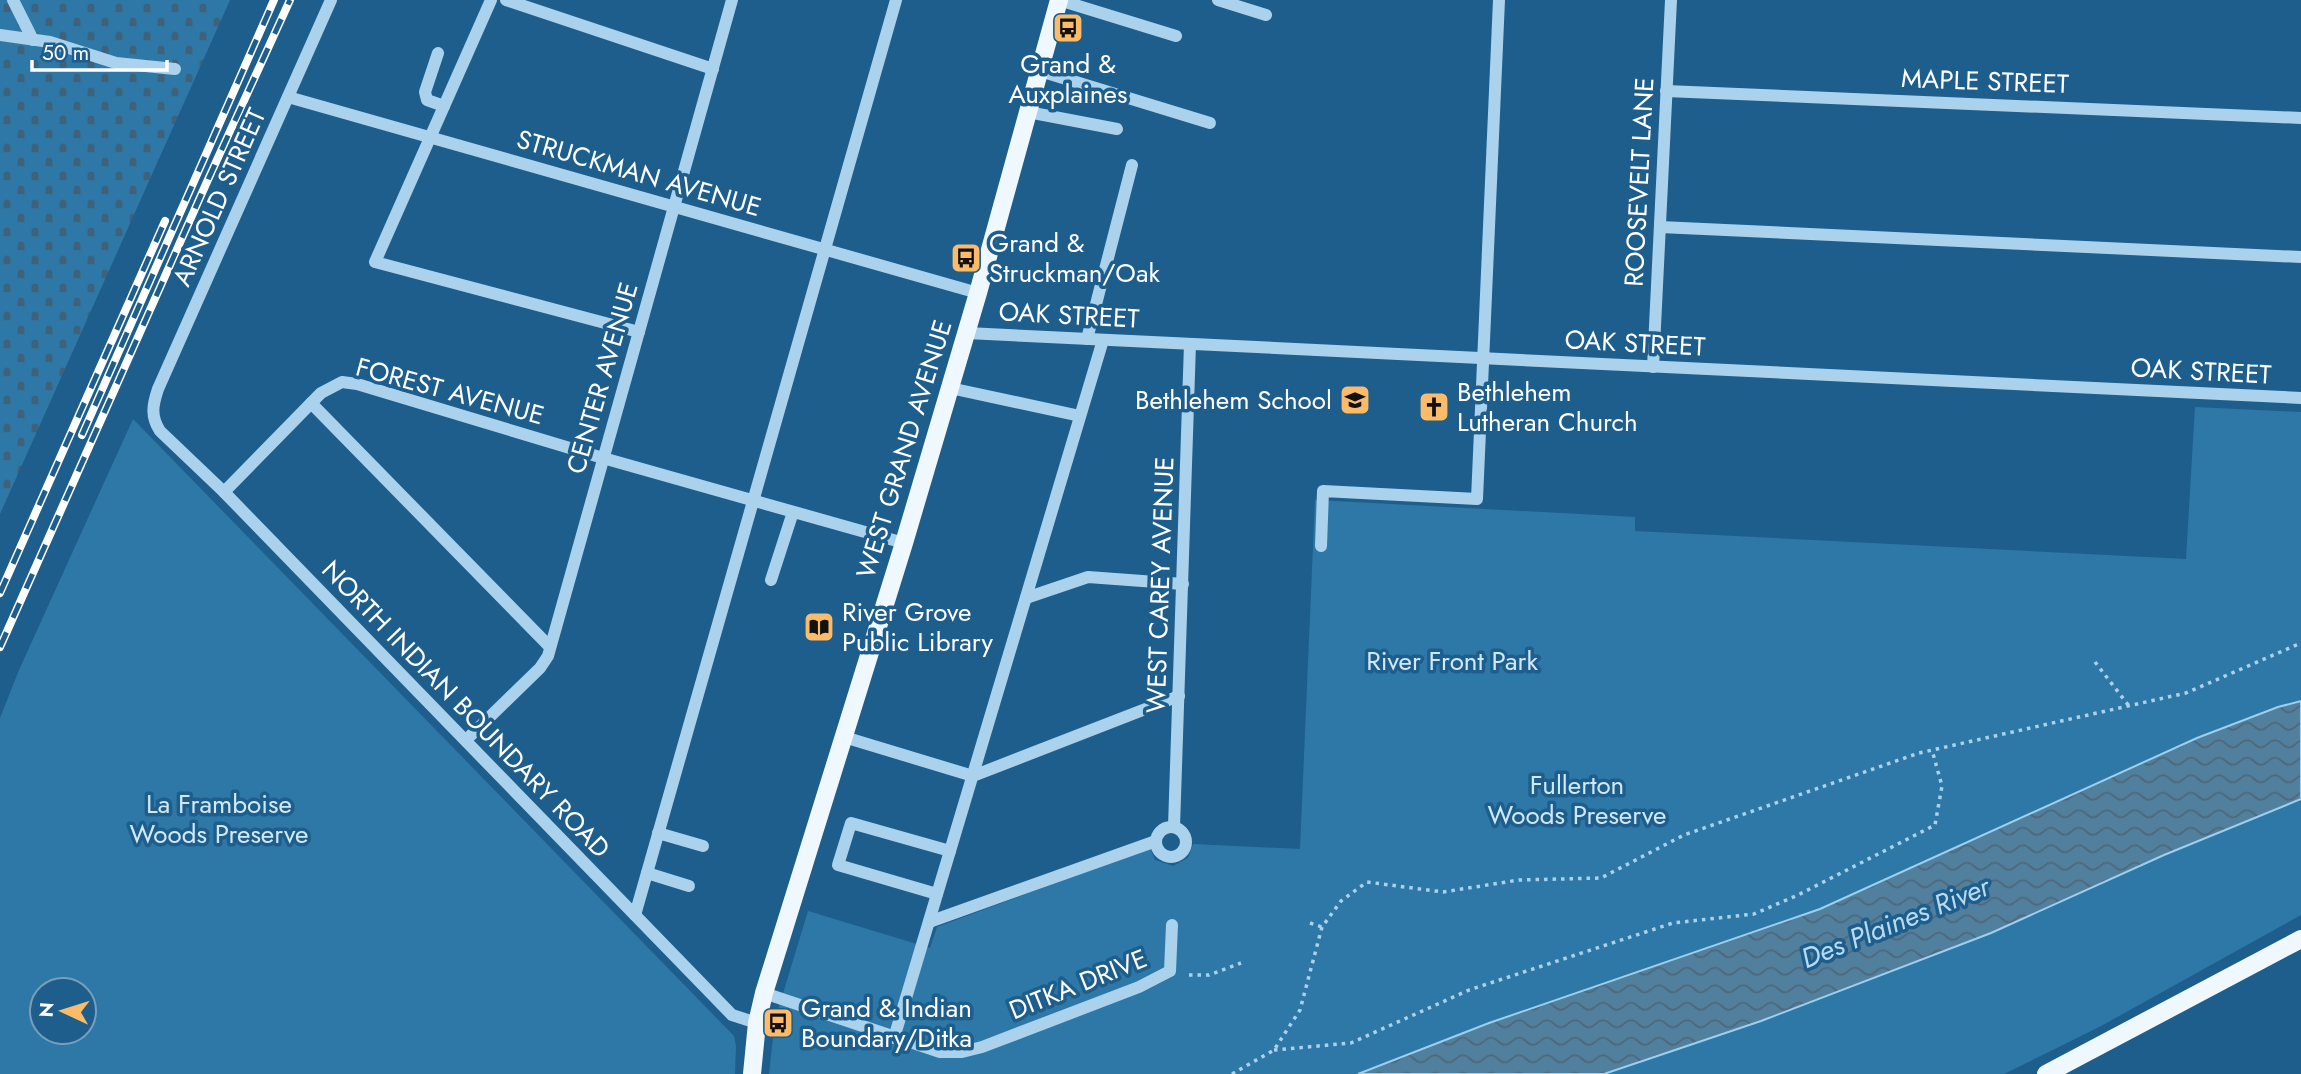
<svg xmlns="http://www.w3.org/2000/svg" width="2301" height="1074" viewBox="0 0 2301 1074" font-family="Jost,sans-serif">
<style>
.cemetery{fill:url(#cemetery-stones)}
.park{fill:#2e78a8;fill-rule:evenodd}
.water{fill:url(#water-waves);stroke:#9dcfee;stroke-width:2}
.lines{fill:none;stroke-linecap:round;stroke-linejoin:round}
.path{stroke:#aad2ec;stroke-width:3.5;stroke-dasharray:3.5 5;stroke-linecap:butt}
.minor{stroke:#aad2ec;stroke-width:12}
.major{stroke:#f0f8ff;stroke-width:18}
.rail-casing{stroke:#fff;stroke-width:8}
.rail{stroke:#1e5e8c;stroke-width:5;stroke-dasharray:16;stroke-linecap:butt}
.labels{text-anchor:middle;stroke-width:7;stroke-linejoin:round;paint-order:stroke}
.poi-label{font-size:26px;fill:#fff;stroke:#1e5e8c;text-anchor:start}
.street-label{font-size:26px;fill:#fff;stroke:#1e5e8c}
.park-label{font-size:26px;fill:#d0e9f9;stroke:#1e5e8c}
.water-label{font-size:28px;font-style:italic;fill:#b6dbf3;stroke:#1e5e8c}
</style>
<defs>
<pattern id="cemetery-stones" width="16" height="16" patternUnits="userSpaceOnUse" patternTransform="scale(1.75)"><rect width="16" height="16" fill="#2e78a8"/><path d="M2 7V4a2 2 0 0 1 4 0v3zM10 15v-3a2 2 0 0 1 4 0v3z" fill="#3d627a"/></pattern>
<pattern id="water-waves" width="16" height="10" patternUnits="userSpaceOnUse" patternTransform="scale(1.75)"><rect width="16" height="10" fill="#517f9e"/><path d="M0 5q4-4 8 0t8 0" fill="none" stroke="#4f6879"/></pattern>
</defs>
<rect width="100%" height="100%" fill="#1e5e8c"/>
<!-- cemetery -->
<path class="cemetery" d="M0 0H230L0 514Z"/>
<!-- park -->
<g class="park">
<path d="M2195 407 2301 412V915L2101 1026 2004 1074H769L775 1020 808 911 930 948 937 927 1150 848 1155 860 1173 866 1188 858 1193 844 1300 849 1315 500 1635 517V531L2186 559Z"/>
<path d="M133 419 734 1036 736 1046 735 1074H0V718L19 670ZM42 990H84V1032H42Z"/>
</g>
<!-- water -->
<path class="water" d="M2301 701V799L2164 855 1991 933 1761 1021 1604 1074H1358L1489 1023 1820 909 2197 738 2278 707Z"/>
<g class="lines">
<!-- path -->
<g class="path">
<path d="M2095 662 2129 706"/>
<path d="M1310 923 1322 927"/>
<path d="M1189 975H1209L1241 963"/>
<path d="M1274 1050 1351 1043 1469 990 1673 923 1754 914 1798 895 1935 825 1942 786 1932 750"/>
<path d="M1232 1074 1274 1050 1300 1010 1322 927 1341 901 1367 882 1443 892 1519 880 1601 878 1684 835 1919 753 2186 693 2301 643"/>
</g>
<!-- minor -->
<g class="minor">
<path d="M13 0 33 40"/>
<path d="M331 0 158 389C153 404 150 416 160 431L224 492 732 1015 757 1023"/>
<path d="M491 0 375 262 639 332"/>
<path d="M506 0 713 69"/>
<path d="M1059 0 1176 36"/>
<path d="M1218 0 1266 15"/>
<path d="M0 35 50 42 116 63 175 69"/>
<path d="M438 53 425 92 427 100 444 106"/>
<path d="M1040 71 1210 123"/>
<path d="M1666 91 2301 118"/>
<path d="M288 97 978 293"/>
<path d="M1028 112 1117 129"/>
<path d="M1660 227 2301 257"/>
<path d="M967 333 2301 398"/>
<path d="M1087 339 1132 165"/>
<path d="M1653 367 1671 0"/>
<path d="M950 388 1080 416"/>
<path d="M311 403 550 647"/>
<path d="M224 492 321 393 342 382 357 384 603 458 904 543"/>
<path d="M1321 546 1323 491 1477 499 1499 0"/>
<path d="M771 580 793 512"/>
<path d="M1026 598 1088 577 1183 584"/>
<path d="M844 737 973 776 1179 696"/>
<path d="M466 740 540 668 548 656 732 0"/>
<circle cx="1171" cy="842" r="15"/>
<path d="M1174 827 1190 344"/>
<path d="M658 833 703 846"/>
<path d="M647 873 689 886"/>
<path d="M937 894 838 865 851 823 950 851"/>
<path d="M635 915 896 0"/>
<path d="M929 922 1156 841"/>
<path d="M764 993 940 1052H962L982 1047 1139 987 1170 971 1172 925"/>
<path d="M894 1038 1103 340"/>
</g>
<!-- major -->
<g class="major">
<path d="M752 1074 757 1023 764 993 904 543 978 293 1059 0"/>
<path d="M2046 1074 2301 939"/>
</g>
<!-- rail casing -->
<g class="rail-casing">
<g id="rail">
<path d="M82 435 274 0"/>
<path d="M0 593 165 221"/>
<path d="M0 647 206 184 290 0"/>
</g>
</g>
<!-- rail -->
<use href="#rail" class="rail"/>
</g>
<!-- icons -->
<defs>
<g id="bus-square" transform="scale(1.575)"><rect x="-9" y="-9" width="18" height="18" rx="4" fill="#fcbb69" stroke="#1e5e8c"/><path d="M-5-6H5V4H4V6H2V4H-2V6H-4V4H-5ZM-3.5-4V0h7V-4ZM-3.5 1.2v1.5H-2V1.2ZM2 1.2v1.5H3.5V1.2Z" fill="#111"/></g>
<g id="school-square" transform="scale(1.575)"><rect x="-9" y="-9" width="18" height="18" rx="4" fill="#fcbb69" stroke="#1e5e8c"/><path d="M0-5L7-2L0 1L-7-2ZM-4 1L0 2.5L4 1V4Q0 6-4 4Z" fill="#111"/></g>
<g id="church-square" transform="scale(1.575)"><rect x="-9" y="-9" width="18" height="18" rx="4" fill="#fcbb69" stroke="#1e5e8c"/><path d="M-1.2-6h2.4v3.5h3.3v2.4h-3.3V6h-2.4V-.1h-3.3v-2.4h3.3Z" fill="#111"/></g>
<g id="library-square" transform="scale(1.575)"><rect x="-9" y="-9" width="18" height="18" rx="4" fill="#fcbb69" stroke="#1e5e8c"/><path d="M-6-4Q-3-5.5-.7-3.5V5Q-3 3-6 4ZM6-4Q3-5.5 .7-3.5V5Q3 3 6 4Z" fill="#111"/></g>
</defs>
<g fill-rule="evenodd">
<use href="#bus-square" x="1068" y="28"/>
<use href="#bus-square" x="966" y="258"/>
<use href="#school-square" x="1355" y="400"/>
<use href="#church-square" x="1434" y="407"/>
<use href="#library-square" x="819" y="627"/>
<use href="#bus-square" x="778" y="1023"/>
</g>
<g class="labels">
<!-- poi labels -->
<g class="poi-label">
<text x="1068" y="73" text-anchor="middle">Grand &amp;<tspan x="1068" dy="30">Auxplaines</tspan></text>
<text x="989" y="252">Grand &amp;<tspan x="989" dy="30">Struckman/Oak</tspan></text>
<text x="1457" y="401">Bethlehem<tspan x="1457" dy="30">Lutheran Church</tspan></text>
<text x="1332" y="409" text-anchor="end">Bethlehem School</text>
<text x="842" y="621">River Grove<tspan x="842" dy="30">Public Library</tspan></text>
<text x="801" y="1017">Grand &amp; Indian<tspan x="801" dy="30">Boundary/Ditka</tspan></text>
</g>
<!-- street labels -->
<g class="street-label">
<text transform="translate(1985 81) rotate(2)" y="9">MAPLE STREET</text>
<text transform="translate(639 173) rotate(16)" y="9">STRUCKMAN AVENUE</text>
<text transform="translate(1639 182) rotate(-87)" y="9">ROOSEVELT LANE</text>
<text transform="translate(219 197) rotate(-66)" y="9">ARNOLD STREET</text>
<text transform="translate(1069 315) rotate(3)" y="9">OAK STREET</text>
<text transform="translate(1635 343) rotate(3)" y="9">OAK STREET</text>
<text transform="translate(2201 371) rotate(3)" y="9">OAK STREET</text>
<text transform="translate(602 378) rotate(-74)" y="9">CENTER AVENUE</text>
<text transform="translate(450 391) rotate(15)" y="9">FOREST AVENUE</text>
<text transform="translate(904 449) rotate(-73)" y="9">WEST GRAND AVENUE</text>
<text transform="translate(1160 585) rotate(-88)" y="9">WEST CAREY AVENUE</text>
<text transform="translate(466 709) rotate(46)" y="9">NORTH INDIAN BOUNDARY ROAD</text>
<text transform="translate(1078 984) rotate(-22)" y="9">DITKA DRIVE</text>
</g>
<!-- park labels -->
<g class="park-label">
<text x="1452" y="670">River Front Park</text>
<text x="1577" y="794">Fullerton<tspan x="1577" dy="30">Woods Preserve</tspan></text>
<text x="219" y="813">La Framboise<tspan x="219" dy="30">Woods Preserve</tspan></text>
</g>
<!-- water labels -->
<g class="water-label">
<text transform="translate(1895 922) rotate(-22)" y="10">Des Plaines River</text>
</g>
</g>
<!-- north arrow -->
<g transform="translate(63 1011) rotate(274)"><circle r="33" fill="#1e5e8c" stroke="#789eba" stroke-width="2"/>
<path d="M0-5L12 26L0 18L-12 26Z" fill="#fcbb69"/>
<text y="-10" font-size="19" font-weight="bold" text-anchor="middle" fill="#ffffff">N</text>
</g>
<!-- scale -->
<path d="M32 60v10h135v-10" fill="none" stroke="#ffffff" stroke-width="3.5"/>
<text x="42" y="60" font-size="21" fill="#ffffff" stroke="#1e5e8c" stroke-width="5" paint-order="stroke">50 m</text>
</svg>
